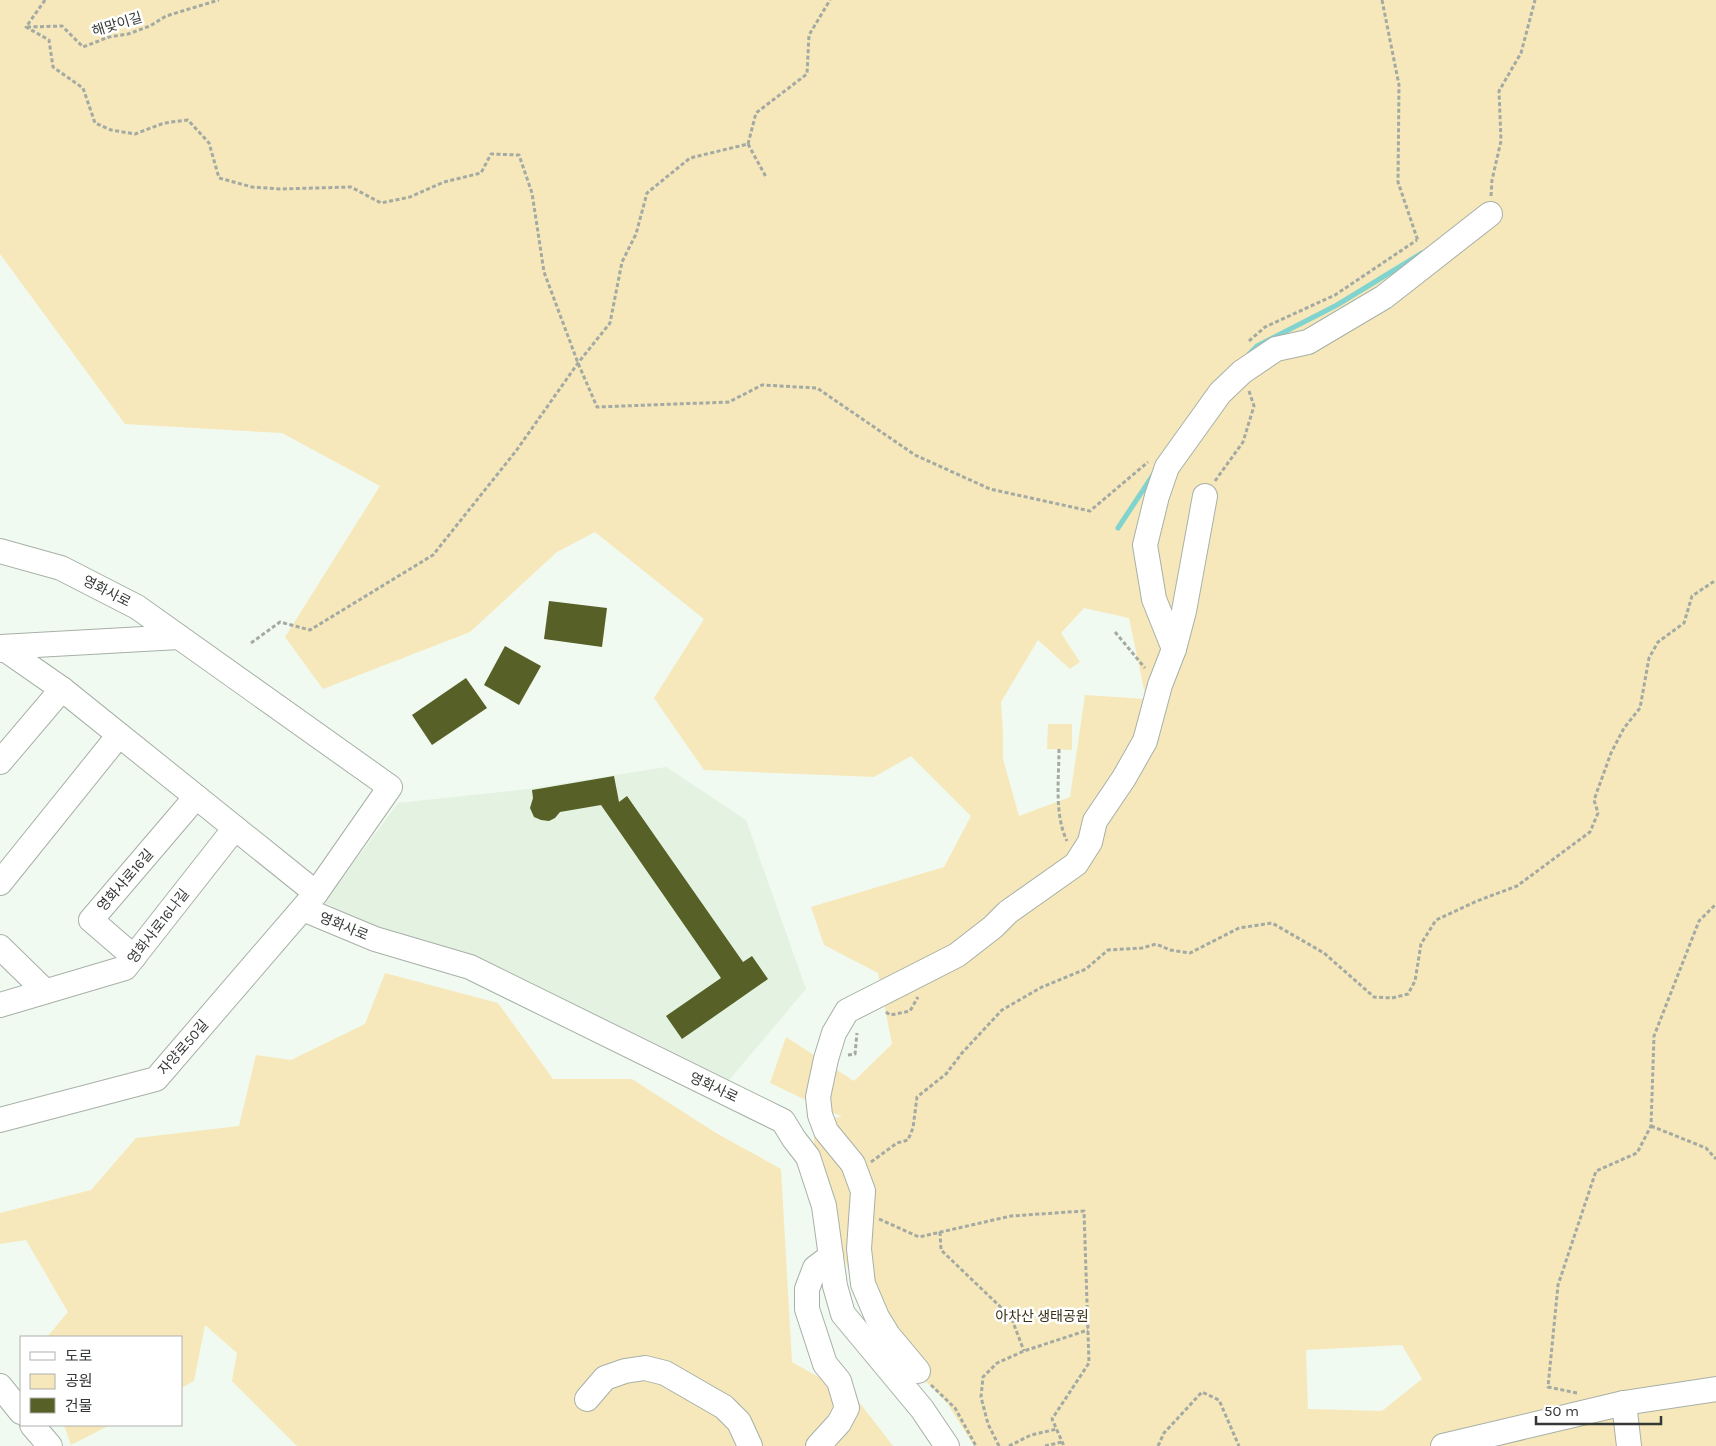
<svg xmlns="http://www.w3.org/2000/svg" width="1716" height="1446" viewBox="0 0 1716 1446" font-family="Karla,'Noto Sans KR',sans-serif">
<style>
.built{fill:#e3f2e1}
.green{fill:#f6e8ba;fill-rule:evenodd}
.lines{fill:none;stroke-linecap:round;stroke-linejoin:round}
.stream{stroke:#80d3cf;stroke-width:5}
.building{fill:#566027}
.minor-casing{stroke:#a7b0a6;stroke-width:26}
.path{stroke:#a3aaa3;stroke-width:3;stroke-dasharray:4 2.5;stroke-linecap:butt}
.minor{stroke:#fff;stroke-width:24}
.labels{text-anchor:middle;stroke-width:5;stroke-linejoin:round;paint-order:stroke}
.street-label{font-size:14px;fill:#353935;stroke:#fff}
.park-label{font-size:14px;fill:#372f14;stroke:#fff}
</style>
<rect width="100%" height="100%" fill="#f1faf0"/>
<!-- built -->
<path class="built" d="M666 767 746 820 806 989 724 1086 670 1061 477 956 372 926 324 903 398 803 528 789Z"/>
<!-- green -->
<g class="green">
<path d="M0 0H1716V1446H974L947 1403 868 1323 840 1247 814 1159V1119L842 1117 770 1083 786 1037 854 1081 892 1044 878 973 824 945 811 907 944 867 971 816 911 756 874 777 704 770 654 698 704 619 595 532 557 552 470 632 323 689 285 637 380 486 282 433 125 424 0 254ZM1084 608 1129 618 1146 699 1085 695 1070 797 1019 816 1003 759V732L1001 702 1038 640 1070 669 1080 662 1061 633ZM1402 1345 1422 1379 1382 1411 1308 1409 1306 1350Z"/>
<path d="M1048 724H1072V750L1047 749Z"/>
<path d="M385 973 498 1003 553 1079H632L716 1133 781 1169 792 1362 856 1398 893 1446H297L232 1381 237 1353 205 1325 194 1381 181 1388V1337H47L68 1312 26 1240 0 1244V1213L91 1190 136 1138 239 1126 256 1055 291 1060 365 1024Z"/>
<path d="M64 1425H110L71 1445Z"/>
</g>
<g class="lines">
<!-- stream -->
<g class="stream">
<path d="M1249 354 1257 346 1337 305 1422 253"/>
<path d="M1118 528 1155 472"/>
</g>
</g>
<!-- building -->
<g class="building">
<path d="M549 601 607 608 602 647 544 639Z"/>
<path d="M505 646 541 666 519 705 484 685Z"/>
<path d="M466 678 487 708 432 745 412 715Z"/>
<path d="M614 776 619 802 627 796 743 962 752 956 768 979 682 1039 666 1016 721 978 601 805 560 812 555 818 549 821 541 820 534 817 530 808 533 798 532 790Z"/>
</g>
<g class="lines">
<!-- minor casing -->
<g class="minor-casing">
<g id="minor">
<path d="M0 551 61 568 137 607 390 787 316 893 156 1079 0 1120"/>
<path d="M0 647 179 637"/>
<path d="M1174 649 1154 599 1145 545 1157 496 1167 467 1220 393 1242 372 1276 349 1308 342 1384 297 1490 214"/>
<path d="M0 650 3 648 62 689 316 893"/>
<path d="M0 762 62 689"/>
<path d="M0 883 119 735"/>
<path d="M303 909 375 939 470 967 783 1121 794 1139 808 1157 824 1206 835 1286 843 1314 922 1409 947 1446"/>
<path d="M0 947 45 991"/>
<path d="M134 957 91 920 196 797"/>
<path d="M0 1005 125 968 235 828"/>
<path d="M918 1371 888 1335 877 1317 863 1284 859 1249 863 1191 853 1164 826 1131 820 1115 818 1097 826 1059 834 1033 847 1011 957 955 993 927 1008 912 1076 864 1090 842 1095 821 1124 778 1145 741 1160 685 1174 649 1184 611 1205 496"/>
<path d="M0 1386 21 1412"/>
<path d="M587 1399 605 1378 625 1371 645 1368 665 1373 724 1407 739 1422 750 1446"/>
<path d="M1624 1403 1629 1446"/>
<path d="M32 1425 50 1446"/>
<path d="M818 1446 839 1423 847 1408 839 1381 825 1364 807 1309V1289L815 1268 831 1256"/>
<path d="M1443 1446 1624 1403 1716 1389"/>
</g>
</g>
<!-- path -->
<g class="path">
<path d="M45 0 26 27 49 40 53 67 83 88 95 123 111 130 135 134 164 123 188 120 209 143 219 178 252 187 280 189 351 187 381 203 410 197 444 182 481 173 491 154 519 155 532 193 544 272 578 363 597 407 729 402 762 385 817 388 915 455 990 489 1090 511 1148 462"/>
<path d="M1382 0 1399 85 1398 182 1418 241"/>
<path d="M27 27 62 26 83 47 109 37 128 34 150 26 166 16 219 0"/>
<path d="M748 144 766 177"/>
<path d="M1491 196 1492 180 1501 141 1499 91 1521 53 1535 0"/>
<path d="M1249 341 1265 327 1335 295 1417 240"/>
<path d="M1215 481 1243 442 1254 406 1249 391"/>
<path d="M1115 632 1145 668"/>
<path d="M251 643 280 622 310 630 433 555 516 451 578 363 610 323 622 262 636 234 647 193 690 158 748 144 756 113 807 74 809 35 830 0"/>
<path d="M1059 749C1059 779 1054 814 1067 841"/>
<path d="M886 1012 890 1015 910 1011 918 997"/>
<path d="M848 1055 855 1054 857 1033"/>
<path d="M1651 1126 1706 1148 1716 1159"/>
<path d="M871 1162 897 1143 908 1140 913 1128 917 1097 946 1074 962 1053 1002 1010 1042 987 1086 969 1108 950 1142 948 1156 944 1170 950 1190 953 1239 928 1272 923 1324 953 1374 997 1392 998 1408 994 1415 981 1421 944 1436 920 1477 901 1517 886 1590 832 1598 813 1594 800 1611 753 1624 728 1640 708 1649 658 1658 642 1684 623 1692 596 1716 580"/>
<path d="M879 1219 919 1237 1011 1216 1084 1211 1089 1363 1052 1419 1064 1446"/>
<path d="M940 1232 941 1250 1011 1317 1024 1351"/>
<path d="M931 1385 955 1408 976 1446"/>
<path d="M1577 1393 1548 1387 1558 1285 1596 1171 1637 1153 1651 1126 1654 1036 1699 921 1716 904"/>
<path d="M999 1446 988 1424 981 1397 983 1377 997 1363 1024 1351 1088 1330"/>
<path d="M1009 1446 1031 1435 1057 1429"/>
<path d="M1045 1446 1062 1442"/>
<path d="M1158 1446 1164 1433 1202 1392 1219 1400 1239 1446"/>
</g>
<!-- minor -->
<use href="#minor" class="minor"/>
</g>
<g class="labels">
<!-- street labels -->
<g class="street-label">
<text transform="translate(117 24) rotate(-17)" y="5">해맞이길</text>
<text transform="translate(107 591) rotate(27)" y="5">영화사로</text>
<text transform="translate(125 880) rotate(-49)" y="5">영화사로16길</text>
<text transform="translate(158 926) rotate(-52)" y="5">영화사로16나길</text>
<text transform="translate(344 926) rotate(22)" y="5">영화사로</text>
<text transform="translate(183 1047) rotate(-49)" y="5">자양로50길</text>
<text transform="translate(714 1087) rotate(25)" y="5">영화사로</text>
</g>
<!-- park labels -->
<g class="park-label">
<text x="1042" y="1321">아차산 생태공원</text>
</g>
</g>
<!-- legend -->
<rect x="20" y="1336" width="162" height="90" fill="#ffffff" stroke="#aeb0ae"/>
<rect x="30" y="1352" width="25" height="8" fill="#ffffff" stroke="#aeb0ae"/>
<text x="65" y="1361" font-size="15" fill="#353935">도로</text>
<rect x="30" y="1374" width="25" height="15" fill="#f6e8ba" stroke="#aeb0ae"/>
<text x="65" y="1386" font-size="15" fill="#353935">공원</text>
<rect x="30" y="1398" width="25" height="15" fill="#566027" stroke="#aeb0ae"/>
<text x="65" y="1411" font-size="15" fill="#353935">건물</text>
<!-- scale -->
<path d="M1536 1416v8h125v-8" fill="none" stroke="#353935" stroke-width="2.5"/>
<text x="1544" y="1416" font-size="15" fill="#353935" stroke="#ffffff" stroke-width="4" paint-order="stroke">50 m</text>
</svg>
